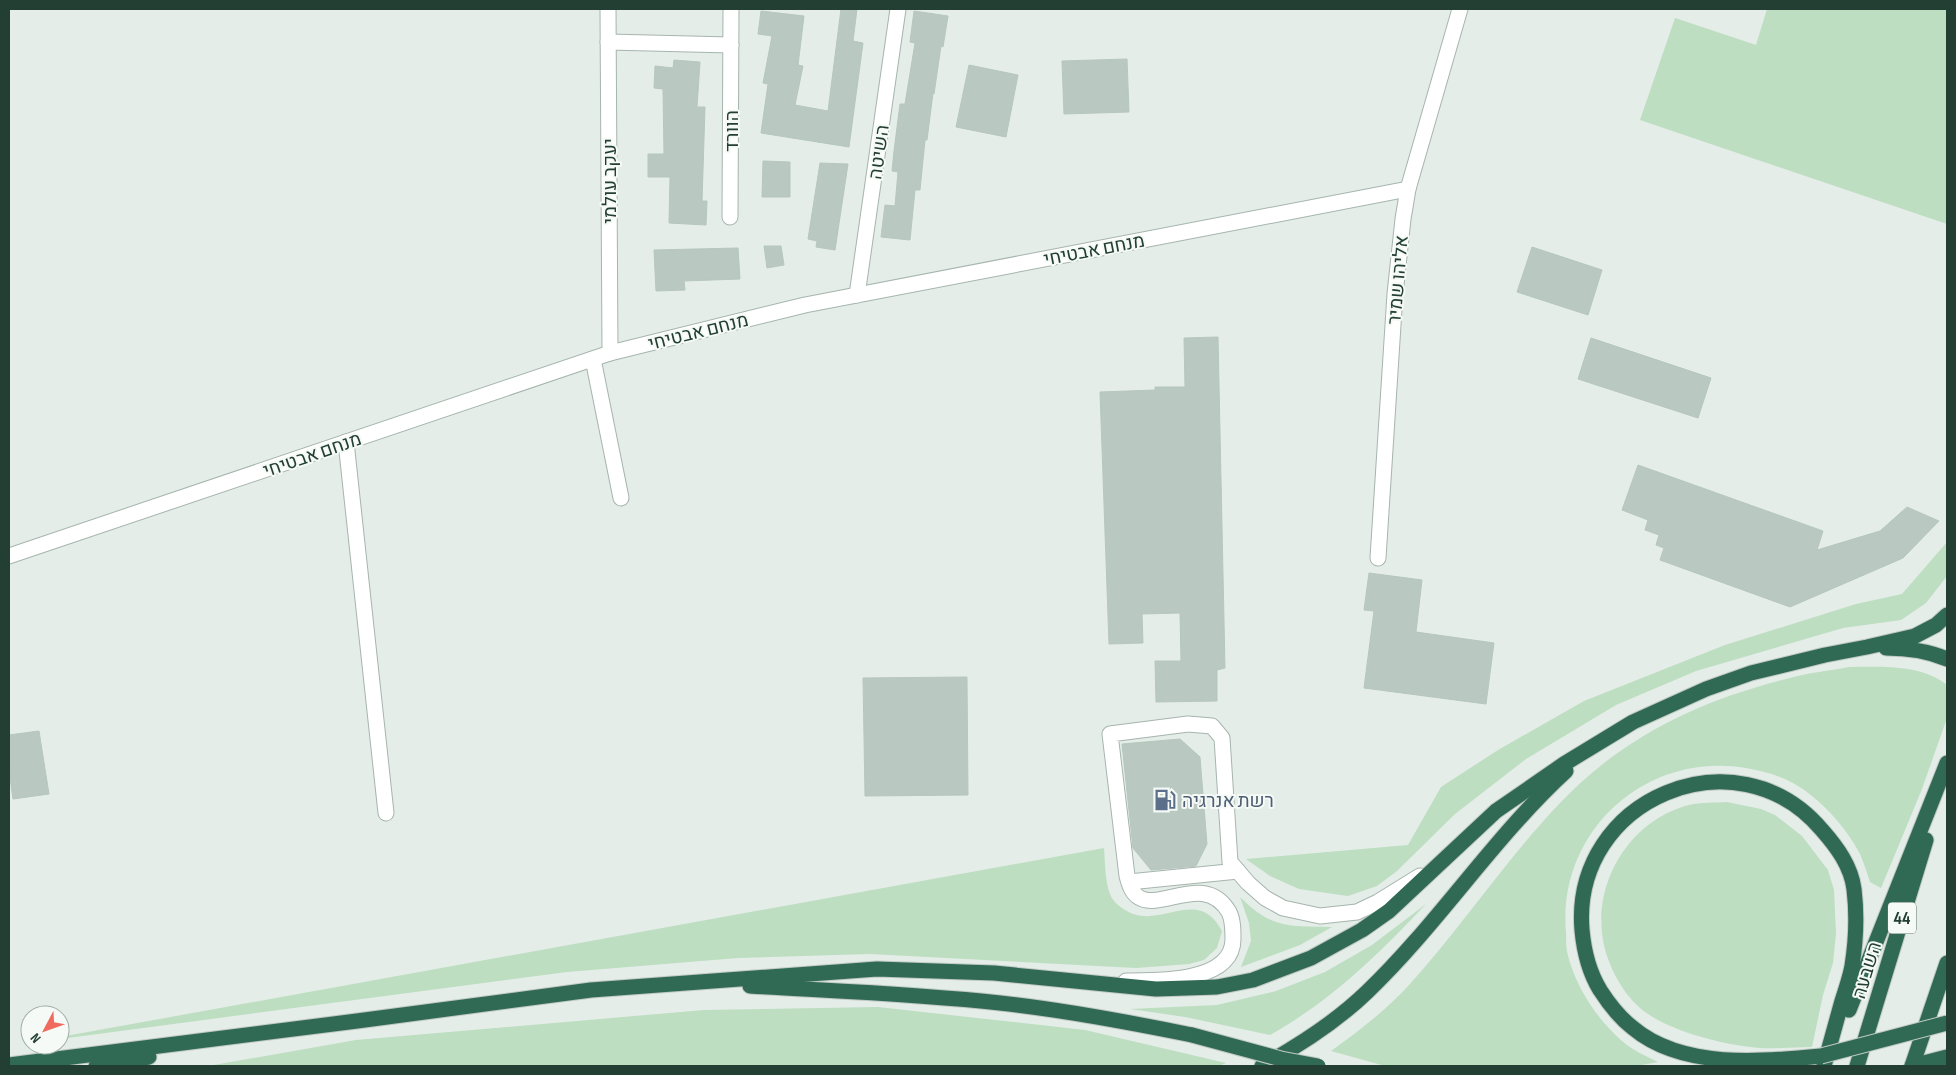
<svg xmlns="http://www.w3.org/2000/svg" width="1956" height="1075" viewBox="0 0 1956 1075" font-family="'Sofia Sans Condensed',Heebo,sans-serif">
<style>
.green{fill:#bddec1}
.building{fill:#b9c8c0;stroke:#b6c7bd}
.lines{fill:none;stroke-linecap:round;stroke-linejoin:round}
.minor-casing{stroke:#a6b5ae;stroke-width:17}
.highway-casing{stroke:#c1c9c6;stroke-width:17}
.minor{stroke:#fff;stroke-width:15}
.highway{stroke:#306a55;stroke-width:15}
.highway-bridge-casing{stroke:#c1c9c6;stroke-width:17;stroke-linecap:butt}
.highway-bridge{stroke:#306a55;stroke-width:15}
.labels{text-anchor:middle;stroke-width:4;stroke-linejoin:round;paint-order:stroke}
.shield{fill:#f5faf6;stroke:#62776e;stroke-width:1}
.shield-label{font-size:18px;font-weight:bold;fill:#233f33}
.street-label{font-size:19px;fill:#233f33;stroke:#f5faf6}
.service-label{font-size:19px;fill:#4e5e75;stroke:#f5faf6;text-anchor:start}
</style>
<rect width="100%" height="100%" fill="#e4ede8"/>
<!-- green -->
<g class="green">
<path d="M1767 9H1947V224L1640 120 1675 18 1756 45Z"/>
<path d="M1947 542V576L1926 603 1901 620 1843 628 1696 671 1616 705 1526 759 1455 814 1397 871 1377 886 1348 896 1299 889 1270 876 1246 859 1408 845 1441 787 1498 750 1584 701 1725 645 1856 604 1902 594Z"/>
<path d="M1849 667C1881 667 1921 664 1947 685V718L1922 789 1881 888 1870 882C1867 873 1864 863 1860 854 1846 827 1820 798 1793 783 1779 775 1762 771 1746 768 1646 751 1557 831 1566 933 1566 941 1566 949 1568 956 1577 989 1597 1019 1622 1041 1632 1050 1646 1056 1658 1062L1636 1066H1385L1331 1051C1359 1031 1386 1010 1409 985 1462 927 1506 859 1561 802 1623 737 1699 701 1786 679 1806 673 1828 671 1849 667Z"/>
<path d="M1727 802 1761 809 1775 815 1802 836 1828 870 1834 890 1836 934 1833 963 1823 995 1812 1047C1794 1047 1776 1049 1759 1048 1725 1045 1676 1033 1648 1014 1631 1003 1617 982 1610 964 1583 900 1622 822 1689 805 1701 802 1715 803 1727 802Z"/>
<path d="M1104 848C1105 861 1105 882 1110 894 1113 902 1119 906 1125 910 1160 932 1197 884 1222 931L1217 948 1204 960 1189 964 1136 968 870 954 738 958 567 972 60 1039V1037Z"/>
<path d="M1240 897C1272 929 1289 926 1332 927L1300 945 1241 967 1251 941 1249 923Z"/>
<path d="M1426 904C1378 955 1332 1000 1270 1035L1185 1017 1130 1009 1217 1005 1276 991 1325 972 1372 945Z"/>
<path d="M878 1007 1085 1030 1226 1063 1219 1066H208L356 1040 704 1010Z"/>
</g>
<!-- building -->
<g class="building">
<path d="M841 9H857L853 41 863 43 849 147 761 133 768 84 763 83 772 36 758 34 761 11 804 16 798 65 803 66 795 105 828 111Z"/>
<path d="M914 11 948 16 943 47 941 46 934 94 933 93 927 140H925L920 190H915L910 240 881 237 885 205 895 206 898 172 892 171 894 151 900 104H905L915 43 910 42Z"/>
<path d="M1127 59 1129 112 1064 114 1062 61Z"/>
<path d="M674 60 700 62 697 107H705L702 201H707L706 225 669 223 670 177H648V154H664L663 89 654 88 655 66 673 68Z"/>
<path d="M969 65 1018 75 1006 137 956 127Z"/>
<path d="M763 161 790 162V197H762Z"/>
<path d="M820 163 848 164 835 250 816 247 817 241 808 239Z"/>
<path d="M764 246H781L784 265 767 268Z"/>
<path d="M1532 247 1602 270 1588 315 1517 292Z"/>
<path d="M738 248 740 279 684 281 685 290 656 291 654 250Z"/>
<path d="M1218 337 1225 668 1217 670V701L1156 702 1155 661H1181L1180 613 1142 614 1143 643 1109 644 1100 392 1155 390V387H1185L1184 338Z"/>
<path d="M1591 338 1711 378 1698 418 1578 379Z"/>
<path d="M1638 465 1823 531 1817 550 1880 531 1907 507 1939 521 1903 558 1790 607 1660 560 1664 548 1656 545 1659 535 1645 530 1648 520 1622 510Z"/>
<path d="M1369 573 1422 580 1416 632 1494 643 1486 704 1364 688 1374 611 1364 610Z"/>
<path d="M967 677 968 795 865 796 863 678Z"/>
<path d="M39 731 49 794 13 799 9 770V735Z"/>
<path d="M1180 739 1200 757 1207 844 1196 866 1151 870 1133 848 1122 744Z"/>
</g>
<g class="lines">
<!-- minor casing -->
<g class="minor-casing">
<g id="minor">
<path d="M608 9 610 353"/>
<path d="M608 42 731 45"/>
<path d="M730 217 731 9"/>
<path d="M857 295 898 9"/>
<path d="M593 359 621 498"/>
<path d="M346 442 386 813"/>
<path d="M9 556 610 353 805 305 1408 189"/>
<path d="M1378 558 1395 294 1403 219 1408 189 1460 9"/>
<path d="M1129 882 1238 871"/>
<path d="M1126 981C1156 981 1233 983 1233 939 1233 930 1233 920 1229 912 1204 870 1159 914 1137 896 1131 891 1129 883 1127 876L1110 734 1188 724 1212 726 1222 738 1230 862 1248 883 1265 898 1283 908 1320 916 1357 912 1378 902 1420 876"/>
</g>
</g>
<!-- highway casing -->
<g class="highway-casing">
<g id="highway">
<path d="M1886 648C1907 648 1928 651 1947 659"/>
<path d="M750 986C833 991 917 994 1000 1003 1065 1010 1128 1022 1192 1035"/>
<path d="M1849 1010 1947 763"/>
<path d="M1821 1056C1762 1062 1682 1069 1633 1028 1620 1018 1609 1004 1600 990 1589 972 1584 952 1582 930 1571 799 1737 729 1822 830 1837 847 1851 866 1854 889 1857 914 1856 941 1852 966 1850 977 1846 989 1842 1001 1836 1022 1830 1044 1824 1066"/>
<path d="M9 1065 357 1021 591 990 877 969 994 973 1156 989 1217 987 1253 980 1311 958 1362 930 1389 911 1496 811 1564 764 1633 722 1706 689 1751 673 1825 655 1867 647 1915 636 1936 625 1947 615"/>
<path d="M96 1066 149 1057"/>
<path d="M1262 1066C1300 1045 1336 1022 1367 992 1439 923 1493 838 1566 771"/>
<path d="M1857 1066 1926 840"/>
<path d="M1912 1066 1947 963"/>
<path d="M1912 1066 1947 1057"/>
</g>
</g>
<!-- minor -->
<use href="#minor" class="minor"/>
<!-- highway -->
<use href="#highway" class="highway"/>
<!-- highway-bridge casing -->
<g class="highway-bridge-casing">
<g id="highway-bridge">
<path d="M1192 1035 1281 1059 1318 1066"/>
<path d="M1821 1056 1947 1023"/>
</g>
</g>
<!-- highway-bridge -->
<use href="#highway-bridge" class="highway-bridge"/>
</g>
<!-- icons -->
<defs>
<g id="fuel-bare" transform="scale(1.725)"><path d="M-5.5-6h7V0h2V4h1.3V-2.5L3-4.5l.8-.8L6-3V5H2.5V1h-1V6h-7ZM-4.2-4.7v3.2H.2V-4.7Z" fill="#5c6f8a" stroke="#f5faf6" stroke-width="2.5" paint-order="stroke"/></g>
</defs>
<g fill-rule="evenodd">
<use href="#fuel-bare" x="1165" y="800"/>
</g>
<g class="labels">
<!-- shield labels -->
<rect class="shield" x="1888" y="902.5" width="28" height="31" rx="4"/>
<g class="shield-label">
<text x="1902" y="924">44</text>
</g>
<!-- street labels -->
<g class="street-label">
<text transform="translate(731 131) rotate(-90)" y="7">הוורד</text>
<text transform="translate(878 152) rotate(-82)" y="7">השיטה</text>
<text transform="translate(609 181) rotate(-90)" y="7">יעקב עולמי</text>
<text transform="translate(1094 249) rotate(-11)" y="7">מנחם אבטיחי</text>
<text transform="translate(1397 280) rotate(-85)" y="7">אליהו שמיר</text>
<text transform="translate(698 331) rotate(-14)" y="7">מנחם אבטיחי</text>
<text transform="translate(312 454) rotate(-19)" y="7">מנחם אבטיחי</text>
<text transform="translate(1866 970) rotate(-73)" y="7">השבעה</text>
</g>
<!-- service labels -->
<g class="service-label">
<text x="1182" y="807">רשת אנרגיה</text>
</g>
</g>
<!-- border -->
<rect width="1956" height="1075" fill="none" stroke="#233f33" stroke-width="20"/>
<!-- north arrow -->
<g transform="translate(45 1030) rotate(229)"><circle r="24" fill="#f5faf6" stroke="#a1afa8"/>
<path d="M0-4L9 19L0 12L-9 19Z" fill="#ef6b60"/>
<text y="-8" font-size="14" font-weight="bold" text-anchor="middle" fill="#233f33">N</text>
</g>
</svg>
